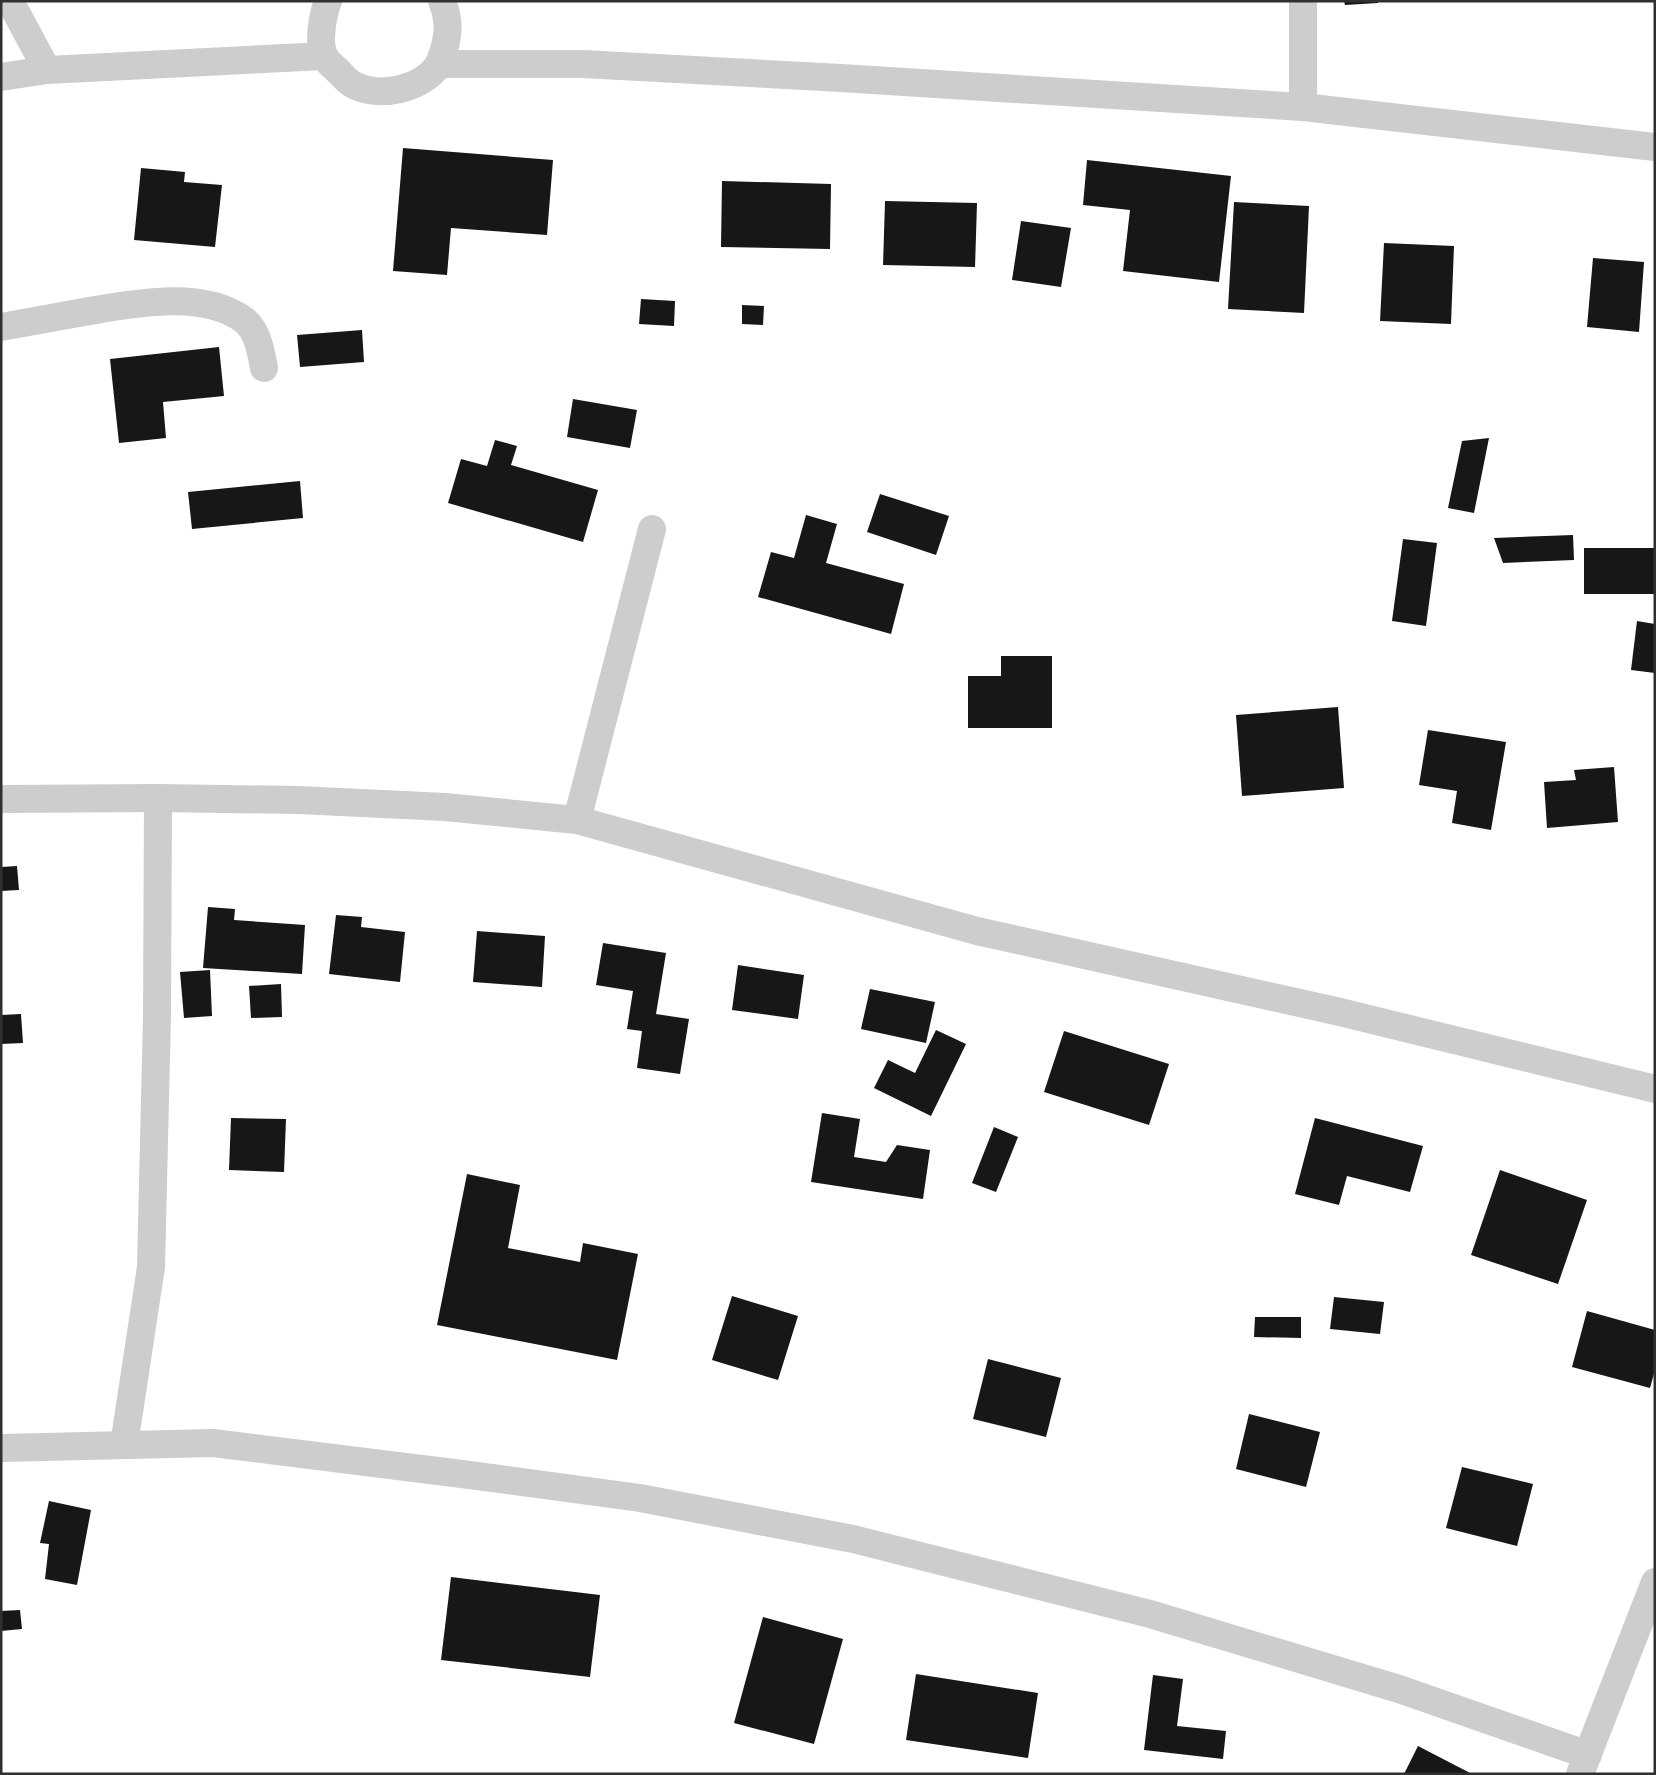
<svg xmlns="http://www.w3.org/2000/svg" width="1656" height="1775" viewBox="0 0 1656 1775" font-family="'Alegreya Sans',sans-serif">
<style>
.building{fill:#171717}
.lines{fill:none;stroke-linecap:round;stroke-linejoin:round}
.minor{stroke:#cdcdcd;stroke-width:28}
</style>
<rect width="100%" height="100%" fill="#fff"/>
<!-- building -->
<g class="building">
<path d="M1344 1H1378V3L1345 5Z"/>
<path d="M403 148 553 160 547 235 451 228 447 275 393 271Z"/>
<path d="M1087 160 1231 176 1219 282 1123 271 1130 210 1083 205Z"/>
<path d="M141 168 185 172 184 182 222 185 215 247 134 240Z"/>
<path d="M722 181 831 184 830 249 721 247Z"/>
<path d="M885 201 977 203 975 267 883 265Z"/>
<path d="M1234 202 1309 206 1304 313 1228 309Z"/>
<path d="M1021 221 1071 228 1061 287 1012 280Z"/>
<path d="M1384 243 1454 246 1451 324 1380 321Z"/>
<path d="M1593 258 1644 262 1639 332 1587 327Z"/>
<path d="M641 299 675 301 674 326 639 324Z"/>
<path d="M742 305 764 306 763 325 742 324Z"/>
<path d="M362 330 364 362 300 367 297 335Z"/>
<path d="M219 347 224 396 163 402 166 438 119 443 110 359Z"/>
<path d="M573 399 637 410 630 448 567 437Z"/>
<path d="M1489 438 1474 513 1448 508 1462 441Z"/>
<path d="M495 440 517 446 511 465 598 490 583 542 448 503 461 459 487 466Z"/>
<path d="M300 481 303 518 192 529 188 492Z"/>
<path d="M880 494 949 516 936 555 867 532Z"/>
<path d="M806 515 837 524 826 563 904 584 891 634 758 597 771 552 794 558Z"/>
<path d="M1573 535 1574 560 1503 563 1494 538Z"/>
<path d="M1403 539 1437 543 1426 626 1392 621Z"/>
<rect x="1584" y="548" width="71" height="46"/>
<path d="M1637 621 1655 624V673L1631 670Z"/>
<path d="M1001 656H1052V728H968V676H1001Z"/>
<path d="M1338 707 1344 788 1242 796 1236 715Z"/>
<path d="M1428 730 1506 742 1491 830 1452 823 1457 791 1419 785Z"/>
<path d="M1614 767 1618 822 1547 828 1544 782 1576 780 1574 770Z"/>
<path d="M17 866 19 890 1 891V867Z"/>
<path d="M208 907 235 909 234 920 305 925 302 974 203 968Z"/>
<path d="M336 915 362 917 361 927 405 932 400 982 329 974Z"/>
<path d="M477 931 545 936 542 987 473 982Z"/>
<path d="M603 943 666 953 656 1014 689 1019 680 1074 637 1068 642 1031 627 1029 633 991 596 985Z"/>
<path d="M738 965 804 975 798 1019 732 1010Z"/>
<path d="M210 970 212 1016 184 1018 180 972Z"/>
<path d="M281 984 282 1017 251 1018 249 986Z"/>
<path d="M870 989 935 1002 926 1043 861 1029Z"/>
<path d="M21 1014 23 1043 1 1044V1015Z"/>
<path d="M936 1030 966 1044 931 1116 874 1088 888 1060 915 1073Z"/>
<path d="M1064 1031 1169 1064 1149 1125 1044 1092Z"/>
<path d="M822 1113 860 1119 854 1157 886 1162 897 1145 930 1150 923 1199 811 1182Z"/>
<path d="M231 1118 286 1119 284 1172 229 1170Z"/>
<path d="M1315 1118 1423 1146 1410 1192 1347 1176 1339 1205 1295 1194Z"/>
<path d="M994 1127 1018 1137 996 1192 972 1183Z"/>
<path d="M1500 1170 1587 1200 1558 1284 1471 1255Z"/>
<path d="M467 1174 520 1185 508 1248 580 1262 583 1243 638 1254 617 1360 437 1325Z"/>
<path d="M732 1296 798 1316 778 1380 712 1360Z"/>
<path d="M1334 1297 1384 1302 1380 1334 1330 1329Z"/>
<path d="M1587 1311 1655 1330V1370L1650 1388 1572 1367Z"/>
<path d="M1255 1317H1301V1338L1254 1337Z"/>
<path d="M988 1359 1061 1378 1046 1437 973 1419Z"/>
<path d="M1249 1414 1320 1432 1306 1487 1236 1469Z"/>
<path d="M1462 1467 1533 1484 1517 1546 1446 1528Z"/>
<path d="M49 1501 91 1510 77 1585 45 1579 49 1544 40 1543Z"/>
<path d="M451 1577 600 1595 590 1677 441 1660Z"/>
<path d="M20 1610 22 1629 1 1631V1611Z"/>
<path d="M763 1617 843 1639 814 1744 734 1723Z"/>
<path d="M916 1674 1038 1693 1028 1758 906 1740Z"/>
<path d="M1153 1675 1183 1679 1177 1726 1226 1731 1223 1759 1144 1750Z"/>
<path d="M1418 1746 1472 1774H1404Z"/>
</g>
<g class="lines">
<!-- minor -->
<g class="minor">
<path d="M10 1 47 70"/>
<path d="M328 1C323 14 317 44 325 57 327 62 334 67 338 71 342 75 347 81 352 84 378 99 422 90 439 64 441 60 442 54 444 50 449 32 449 18 442 1"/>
<path d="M1303 1V107"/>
<path d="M439 64H583L841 78 1303 107 1655 147"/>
<path d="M1 77 47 70 324 56"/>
<path d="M1 327C29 322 57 317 84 312 131 304 202 289 244 320 258 331 261 352 264 368"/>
<path d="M1 799 158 798 299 800 445 807 577 820 977 931 1340 1012 1655 1089"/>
<path d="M577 820 652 529"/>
<path d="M124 1445 151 1267 157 1016 158 798"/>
<path d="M1 1448 213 1443 462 1474 640 1498 853 1539 1150 1614 1399 1689 1588 1755"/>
<path d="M1580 1774 1655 1582"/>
</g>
</g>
<!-- border -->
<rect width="1656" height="1775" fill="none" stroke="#303030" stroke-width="5"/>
</svg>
